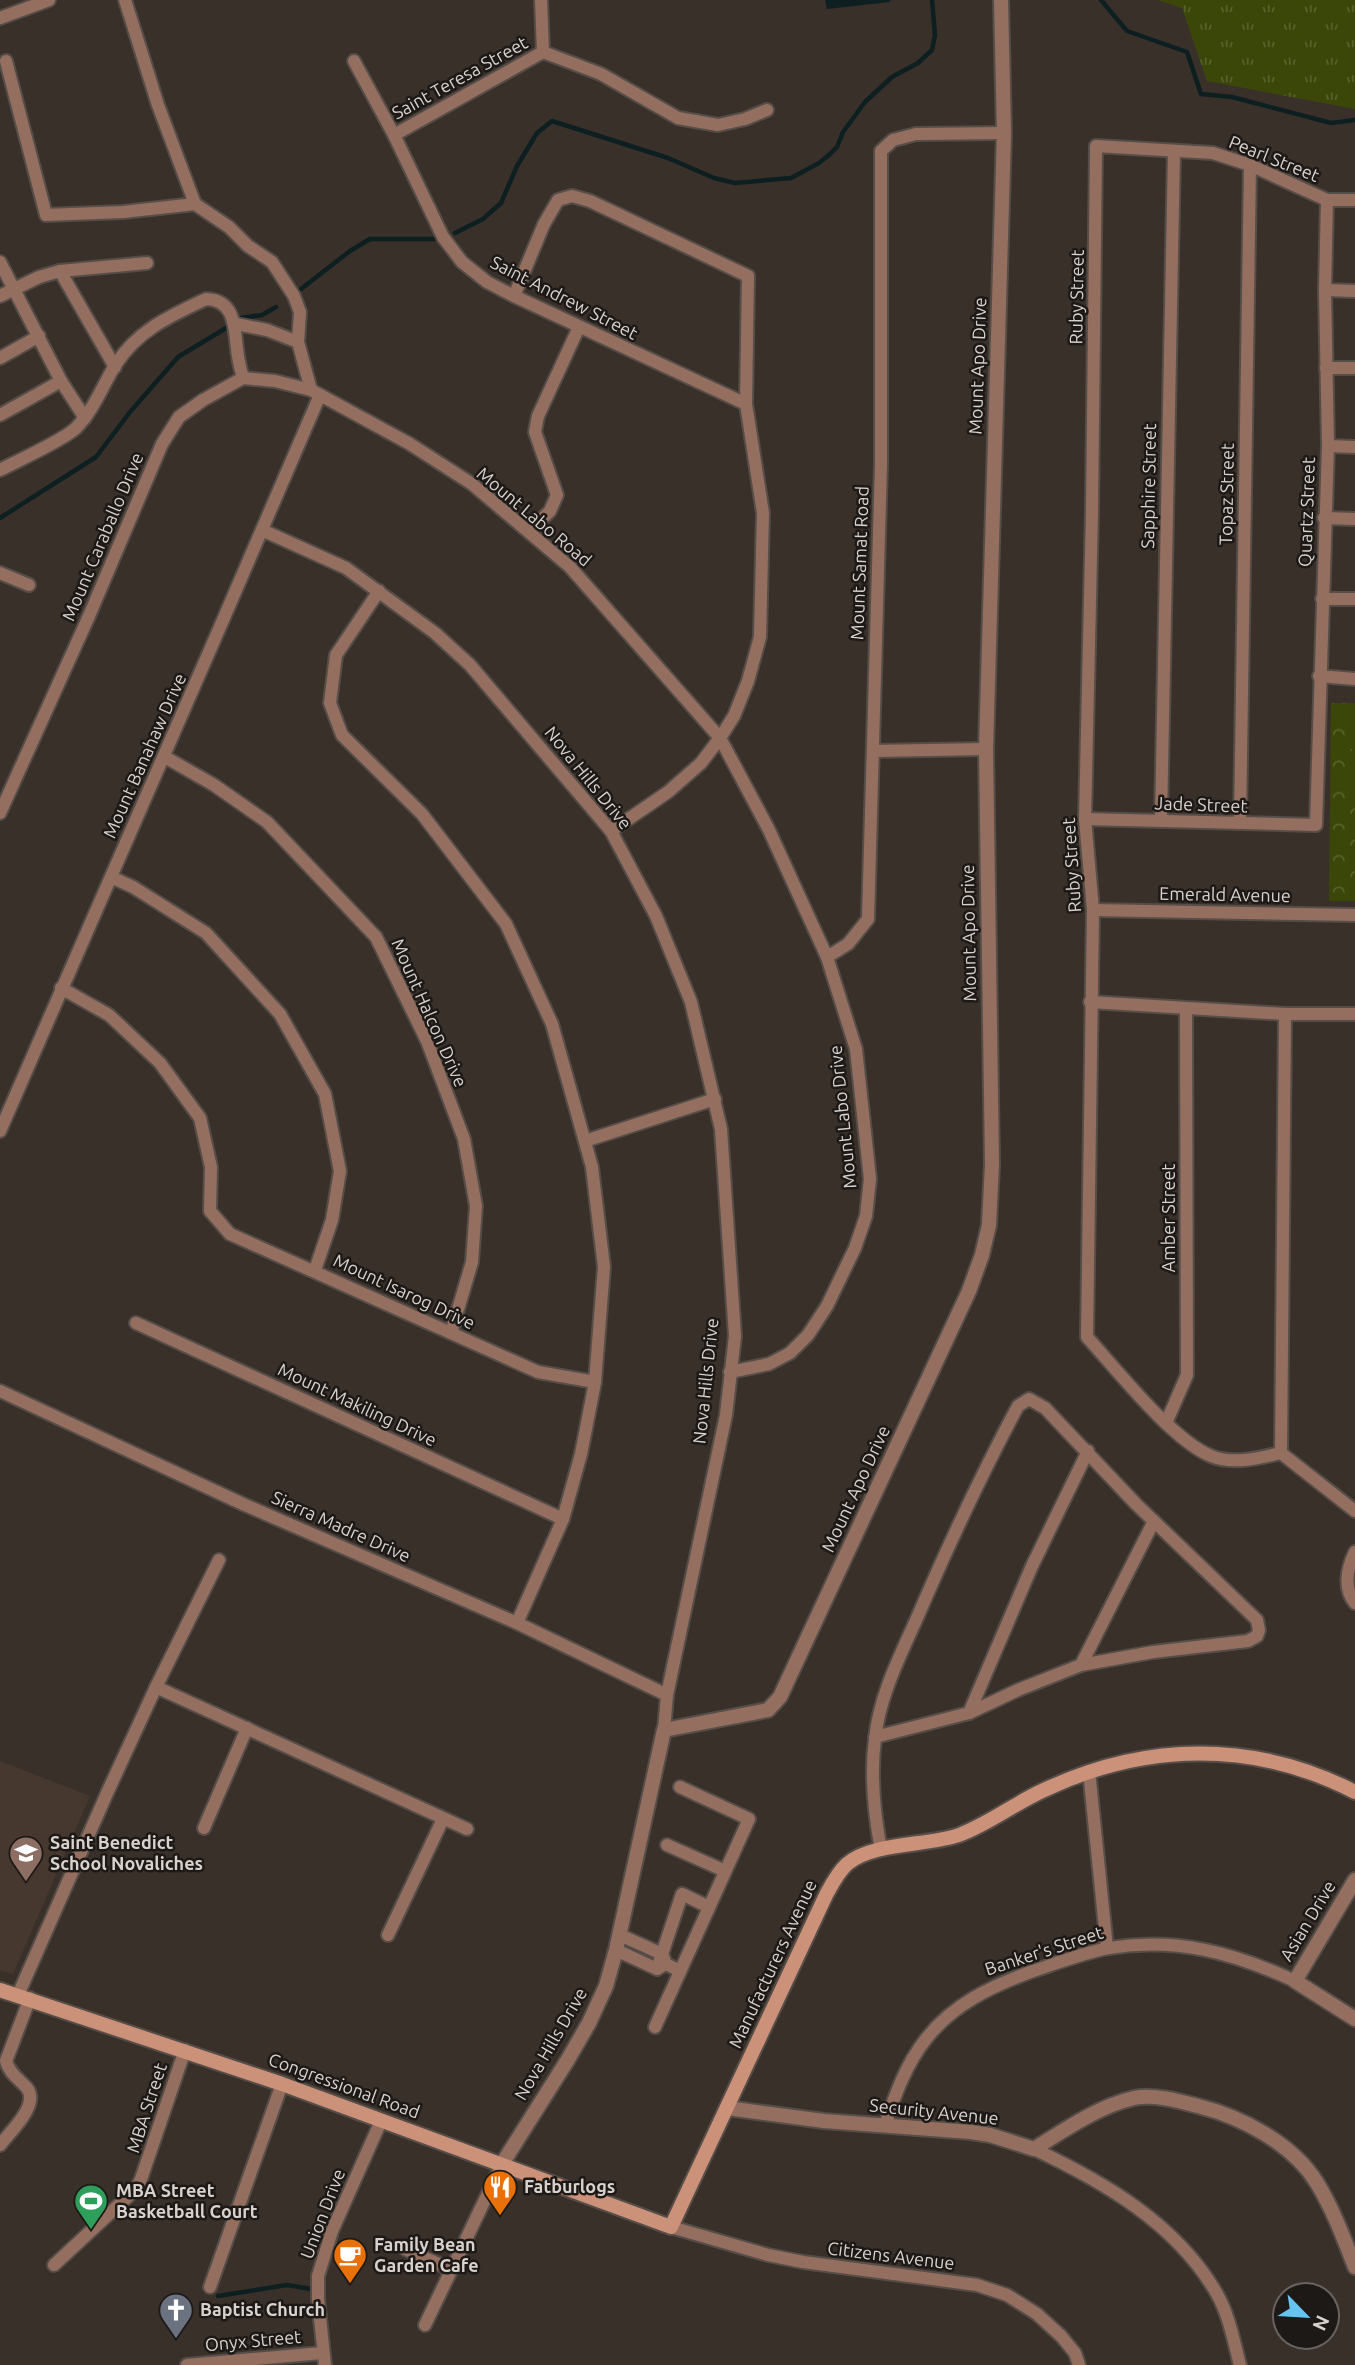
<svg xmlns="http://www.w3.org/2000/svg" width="1355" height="2365" viewBox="0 0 1355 2365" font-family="Ubuntu,sans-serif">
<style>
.built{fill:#47382f}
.grass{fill:url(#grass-tufts)}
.park{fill:url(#park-crowns)}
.pitch{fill:#3b4708}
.water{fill:#0d1f20}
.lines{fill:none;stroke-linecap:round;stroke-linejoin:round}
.stream{stroke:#0d1f20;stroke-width:4.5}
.minor-casing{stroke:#564d48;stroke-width:16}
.tertiary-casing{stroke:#564d48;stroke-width:18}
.secondary-casing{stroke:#564d48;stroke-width:18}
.minor{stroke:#946f60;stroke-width:12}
.tertiary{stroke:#946f60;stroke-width:14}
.secondary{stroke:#cc9179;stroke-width:14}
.labels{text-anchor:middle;stroke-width:5;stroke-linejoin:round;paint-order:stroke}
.street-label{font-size:18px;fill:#d8d2ce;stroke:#1d1916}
.poi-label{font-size:18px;font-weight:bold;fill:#d8d2ce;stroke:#1d1916;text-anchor:start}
</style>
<defs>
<pattern id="grass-tufts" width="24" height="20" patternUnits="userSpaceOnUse" patternTransform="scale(1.75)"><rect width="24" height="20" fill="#3b4708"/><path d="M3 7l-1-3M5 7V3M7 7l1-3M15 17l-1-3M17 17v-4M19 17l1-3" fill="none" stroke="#57612b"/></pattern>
<pattern id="park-crowns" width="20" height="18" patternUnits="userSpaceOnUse" patternTransform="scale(1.75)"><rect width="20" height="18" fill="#3b4708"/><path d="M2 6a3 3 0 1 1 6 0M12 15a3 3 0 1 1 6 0" fill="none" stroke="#57612b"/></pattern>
</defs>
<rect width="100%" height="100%" fill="#39302a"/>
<!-- built -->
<path class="built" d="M0 1761 90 1796 13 1974 0 1970Z"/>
<!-- grass -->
<path class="grass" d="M1158 0H1355V109L1207 81 1182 8Z"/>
<!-- park -->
<path class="park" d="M1331 703H1355V901H1329Z"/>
<!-- pitch -->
<g class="pitch">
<path d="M1355 705V749H1348L1347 706Z"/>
<rect x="1350" y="761" width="5" height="44"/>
</g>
<!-- water -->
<path class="water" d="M825 0H890V2L827 9Z"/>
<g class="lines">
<!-- stream -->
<g class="stream">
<path d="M1101 0 1127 31 1187 52 1201 94 1232 97 1331 123 1355 120"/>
<path d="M455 233 483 219 501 203 517 166 537 133 552 121 668 158 714 178 735 183 791 178 819 163 830 154 837 147 843 132 865 102 892 77 918 63 932 50 935 35 932 0"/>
<path d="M301 289 350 251 370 239H436"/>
<path d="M241 318 262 315 276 307"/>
<path d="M0 518 96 457 130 412 178 357 231 325"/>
<path d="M218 2296 287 2285 311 2289"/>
</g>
<!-- minor casing -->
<g class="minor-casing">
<g id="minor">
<path d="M125 0 158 105 195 204 229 227 248 246 272 262 294 296 300 312 298 342 311 390"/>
<path d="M541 0 543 52"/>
<path d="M0 18 49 0"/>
<path d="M543 52 601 74 678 118 718 125 745 119 767 110"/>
<path d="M6 61 46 215 123 212 195 204"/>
<path d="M354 61 394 135 443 237 462 262 487 282 514 296 746 404"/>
<path d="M394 135 543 52"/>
<path d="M0 262 61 381 85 418"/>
<path d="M60 271 115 367"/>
<path d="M1325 290 1355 291"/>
<path d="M0 296 39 277 60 271 147 263"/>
<path d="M514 296 544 224 558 200 572 196 590 201 748 276 746 404 763 513 760 637 748 681 734 716 720 738 701 763 668 792 611 831"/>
<path d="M236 324 267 330 298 342"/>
<path d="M0 358 39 336"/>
<path d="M1326 368H1355"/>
<path d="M0 415 61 381"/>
<path d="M1328 446 1355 447"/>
<path d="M0 470C19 460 62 441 76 428 94 410 102 386 116 364 138 330 170 316 206 299 238 300 234 333 238 356 239 363 241 371 243 378"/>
<path d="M1324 518 1355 519"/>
<path d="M262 530 346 568 435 633 470 665 611 831 656 916 691 1002 721 1129 735 1336 726 1415 667 1695 664 1730"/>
<path d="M530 531 550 511 557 495 535 432 538 416 579 327"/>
<path d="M0 573 29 585"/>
<path d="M379 591 336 655 330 703 342 735 422 814 506 924 552 1024 592 1167 604 1267 595 1382 581 1454 563 1519 517 1623"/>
<path d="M1322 599H1355"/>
<path d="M1319 676 1355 679"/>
<path d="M873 751 986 749"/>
<path d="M165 757 214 785 267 822 376 937 427 1041 464 1139 476 1206 472 1262 451 1333"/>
<path d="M0 813 89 616 162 444 179 417 203 400 243 378 275 381 311 390 410 444 472 484 570 567 720 738 769 830 827 957 856 1049 870 1179 866 1216 855 1248 827 1306 808 1335 790 1353 769 1364 730 1372"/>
<path d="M1085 819 1316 825 1328 446 1325 290 1327 200"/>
<path d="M1161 821 1174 152"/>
<path d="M1240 823 1250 165"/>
<path d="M111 877 133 887 206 933 280 1014 325 1094 340 1171 332 1220 315 1270"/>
<path d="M1093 910 1355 915"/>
<path d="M827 957 848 944 868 919 881 464V151L893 140 916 134 1004 133"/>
<path d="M61 988 109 1015 160 1063 200 1118 211 1167 210 1211 230 1234 538 1372 595 1382"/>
<path d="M1090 1002 1285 1014H1355"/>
<path d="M1285 1014 1281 1453 1355 1511"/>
<path d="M0 1131C107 885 215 641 320 395"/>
<path d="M585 1141 715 1099"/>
<path d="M136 1323 563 1519"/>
<path d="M0 1391 245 1505 517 1623 667 1695"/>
<path d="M1166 1423 1187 1375 1186 1009"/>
<path d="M1281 1453C1259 1458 1233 1465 1211 1456 1172 1440 1117 1370 1087 1337L1093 910 1085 819 1092 511 1096 146 1213 153 1250 165 1327 200H1355"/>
<path d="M1355 1552C1347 1568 1343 1589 1355 1603"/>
<path d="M1081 1665 1154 1521"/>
<path d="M156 1687 467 1829"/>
<path d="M969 1713 1032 1566 1088 1451"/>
<path d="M875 1737 969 1713 1018 1690 1081 1665 1153 1652 1248 1641 1257 1636 1259 1630 1257 1620 1136 1504 1045 1408 1029 1399 1018 1406C981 1475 948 1546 917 1618 900 1656 879 1697 875 1739 870 1776 874 1813 881 1850"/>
<path d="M1089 1771 1107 1948"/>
<path d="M204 1828 247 1728"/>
<path d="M667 1845 725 1871"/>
<path d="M388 1935 443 1819"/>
<path d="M620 1935 662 1954 666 1964 680 1971"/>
<path d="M616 1950 657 1969 662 1966"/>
<path d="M657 1969 682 1894 709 1907"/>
<path d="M18 1995 108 1791 156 1687 219 1560"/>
<path d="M655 2027 749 1819 680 1787"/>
<path d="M885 2125C895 2095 906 2064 926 2039 953 2004 992 1986 1033 1971 1057 1963 1083 1953 1109 1948 1177 1937 1234 1953 1295 1981"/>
<path d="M0 2145C10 2132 40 2105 27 2088 19 2079 9 2073 6 2061L30 1998"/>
<path d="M1034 2149C1104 2182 1177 2224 1217 2294 1229 2315 1234 2342 1240 2365"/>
<path d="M671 2227 768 2255 803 2262 977 2285 1007 2295 1037 2314 1061 2336 1075 2353 1079 2365"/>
<path d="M405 2249 452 2270"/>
<path d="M54 2265 136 2189 141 2179 185 2050"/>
<path d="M210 2287 282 2084"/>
<path d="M425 2325 502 2164"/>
<path d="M187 2365 322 2353"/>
<path d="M325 2365 318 2299V2276L332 2231 381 2121"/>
</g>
</g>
<!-- tertiary casing -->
<g class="tertiary-casing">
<g id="tertiary">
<path d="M1355 1880 1295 1981 1355 2019"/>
<path d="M727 2108 824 2121 971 2132 990 2135 1034 2149C1064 2130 1099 2106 1134 2098 1154 2094 1179 2101 1198 2106 1242 2117 1293 2144 1317 2183 1333 2209 1344 2239 1355 2267"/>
<path d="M502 2164 567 2061 589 2023 606 1986 616 1950 664 1730 768 1710 780 1697 969 1291 982 1255 989 1225 992 1164 986 749 1004 133 1001 0"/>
</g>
</g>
<!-- secondary casing -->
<g class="secondary-casing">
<path id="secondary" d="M0 1990 282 2084 671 2227 826 1895C832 1884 838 1872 847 1864 873 1842 927 1846 959 1835 989 1824 1015 1803 1044 1790 1146 1742 1254 1740 1355 1792"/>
</g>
<!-- minor -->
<use href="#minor" class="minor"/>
<!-- tertiary -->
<use href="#tertiary" class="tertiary"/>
<!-- secondary -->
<use href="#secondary" class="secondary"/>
</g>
<!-- icons -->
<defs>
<g id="school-pin" transform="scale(1.75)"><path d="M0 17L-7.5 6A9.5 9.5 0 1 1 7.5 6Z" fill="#8d6e63" stroke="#1d1916"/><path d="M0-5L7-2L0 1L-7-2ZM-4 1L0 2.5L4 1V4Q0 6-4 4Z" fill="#fff"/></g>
<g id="restaurant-pin" transform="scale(1.75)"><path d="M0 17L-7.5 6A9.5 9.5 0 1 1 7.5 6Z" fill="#e8710a" stroke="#1d1916"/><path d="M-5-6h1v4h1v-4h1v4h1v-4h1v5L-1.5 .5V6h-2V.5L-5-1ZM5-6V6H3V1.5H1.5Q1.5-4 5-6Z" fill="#fff"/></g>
<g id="stadium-pin" transform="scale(1.75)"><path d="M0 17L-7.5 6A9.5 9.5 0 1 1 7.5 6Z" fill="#2e9e5b" stroke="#1d1916"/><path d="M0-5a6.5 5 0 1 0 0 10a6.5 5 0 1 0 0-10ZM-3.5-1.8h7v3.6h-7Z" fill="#fff"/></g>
<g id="cafe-pin" transform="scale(1.75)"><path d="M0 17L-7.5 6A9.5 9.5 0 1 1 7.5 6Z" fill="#e8710a" stroke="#1d1916"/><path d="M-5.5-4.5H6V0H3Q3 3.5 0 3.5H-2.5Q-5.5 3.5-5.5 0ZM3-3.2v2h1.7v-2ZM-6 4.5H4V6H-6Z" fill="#fff"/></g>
<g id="church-pin" transform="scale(1.75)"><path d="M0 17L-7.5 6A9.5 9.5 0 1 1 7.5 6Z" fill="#6b7280" stroke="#1d1916"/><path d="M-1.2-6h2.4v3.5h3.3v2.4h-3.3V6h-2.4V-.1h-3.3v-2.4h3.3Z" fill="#fff"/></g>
</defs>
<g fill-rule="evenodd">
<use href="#school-pin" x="26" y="1853"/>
<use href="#restaurant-pin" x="500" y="2187"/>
<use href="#stadium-pin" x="91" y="2201"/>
<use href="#cafe-pin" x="350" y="2255"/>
<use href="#church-pin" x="176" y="2310"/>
</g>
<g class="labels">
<!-- street labels -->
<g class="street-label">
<text transform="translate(460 78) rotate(-29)" y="6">Saint Teresa Street</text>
<text transform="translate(1274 159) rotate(22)" y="6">Pearl Street</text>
<text transform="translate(1077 297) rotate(-89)" y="6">Ruby Street</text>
<text transform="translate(564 298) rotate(27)" y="6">Saint Andrew Street</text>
<text transform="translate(978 366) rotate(-88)" y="6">Mount Apo Drive</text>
<text transform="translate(1149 486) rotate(-89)" y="6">Sapphire Street</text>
<text transform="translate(1227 494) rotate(-89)" y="6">Topaz Street</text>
<text transform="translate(1307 512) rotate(-88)" y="6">Quartz Street</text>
<text transform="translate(534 517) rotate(40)" y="6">Mount Labo Road</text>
<text transform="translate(103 537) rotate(-67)" y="6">Mount Caraballo Drive</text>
<text transform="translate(860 563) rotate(-88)" y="6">Mount Samat Road</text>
<text transform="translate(145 756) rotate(-66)" y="6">Mount Banahaw Drive</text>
<text transform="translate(588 778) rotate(51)" y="6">Nova Hills Drive</text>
<text transform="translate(1201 805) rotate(2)" y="6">Jade Street</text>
<text transform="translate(1072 865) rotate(-94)" y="6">Ruby Street</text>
<text transform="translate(1225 895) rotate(1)" y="6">Emerald Avenue</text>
<text transform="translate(969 933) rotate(-91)" y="6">Mount Apo Drive</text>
<text transform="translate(429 1013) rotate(66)" y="6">Mount Halcon Drive</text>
<text transform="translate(843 1117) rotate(-96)" y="6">Mount Labo Drive</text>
<text transform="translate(1169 1218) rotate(-90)" y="6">Amber Street</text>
<text transform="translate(404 1292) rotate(25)" y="6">Mount Isarog Drive</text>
<text transform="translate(706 1381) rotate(-84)" y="6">Nova Hills Drive</text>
<text transform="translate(357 1405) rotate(25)" y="6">Mount Makiling Drive</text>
<text transform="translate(856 1489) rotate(-65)" y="6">Mount Apo Drive</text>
<text transform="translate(341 1527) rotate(24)" y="6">Sierra Madre Drive</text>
<text transform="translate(1308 1921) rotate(-59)" y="6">Asian Drive</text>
<text transform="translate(1044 1951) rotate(-18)" y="6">Banker's Street</text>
<text transform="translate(773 1964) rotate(-65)" y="6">Manufacturers Avenue</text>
<text transform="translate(551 2044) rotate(-60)" y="6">Nova Hills Drive</text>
<text transform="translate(344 2086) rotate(20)" y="6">Congressional Road</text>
<text transform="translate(147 2108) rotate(-72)" y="6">MBA Street</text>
<text transform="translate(934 2112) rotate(6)" y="6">Security Avenue</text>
<text transform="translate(323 2214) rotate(-69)" y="6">Union Drive</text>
<text transform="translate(891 2256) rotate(7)" y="6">Citizens Avenue</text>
<text transform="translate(253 2341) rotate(-5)" y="6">Onyx Street</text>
</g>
<!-- poi labels -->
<g class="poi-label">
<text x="50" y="1849">Saint Benedict<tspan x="50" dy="21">School Novaliches</tspan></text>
<text x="524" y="2193">Fatburlogs</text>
<text x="116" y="2197">MBA Street<tspan x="116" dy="21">Basketball Court</tspan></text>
<text x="374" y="2251">Family Bean<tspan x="374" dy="21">Garden Cafe</tspan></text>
<text x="200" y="2316">Baptist Church</text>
</g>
</g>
<!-- north arrow -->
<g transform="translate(1306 2316) rotate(115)"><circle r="33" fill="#1d1916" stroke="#686360" stroke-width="2"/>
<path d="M0-5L12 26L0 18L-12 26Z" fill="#66c4ef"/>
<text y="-10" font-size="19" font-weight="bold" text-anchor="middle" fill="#d8d2ce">N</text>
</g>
</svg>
